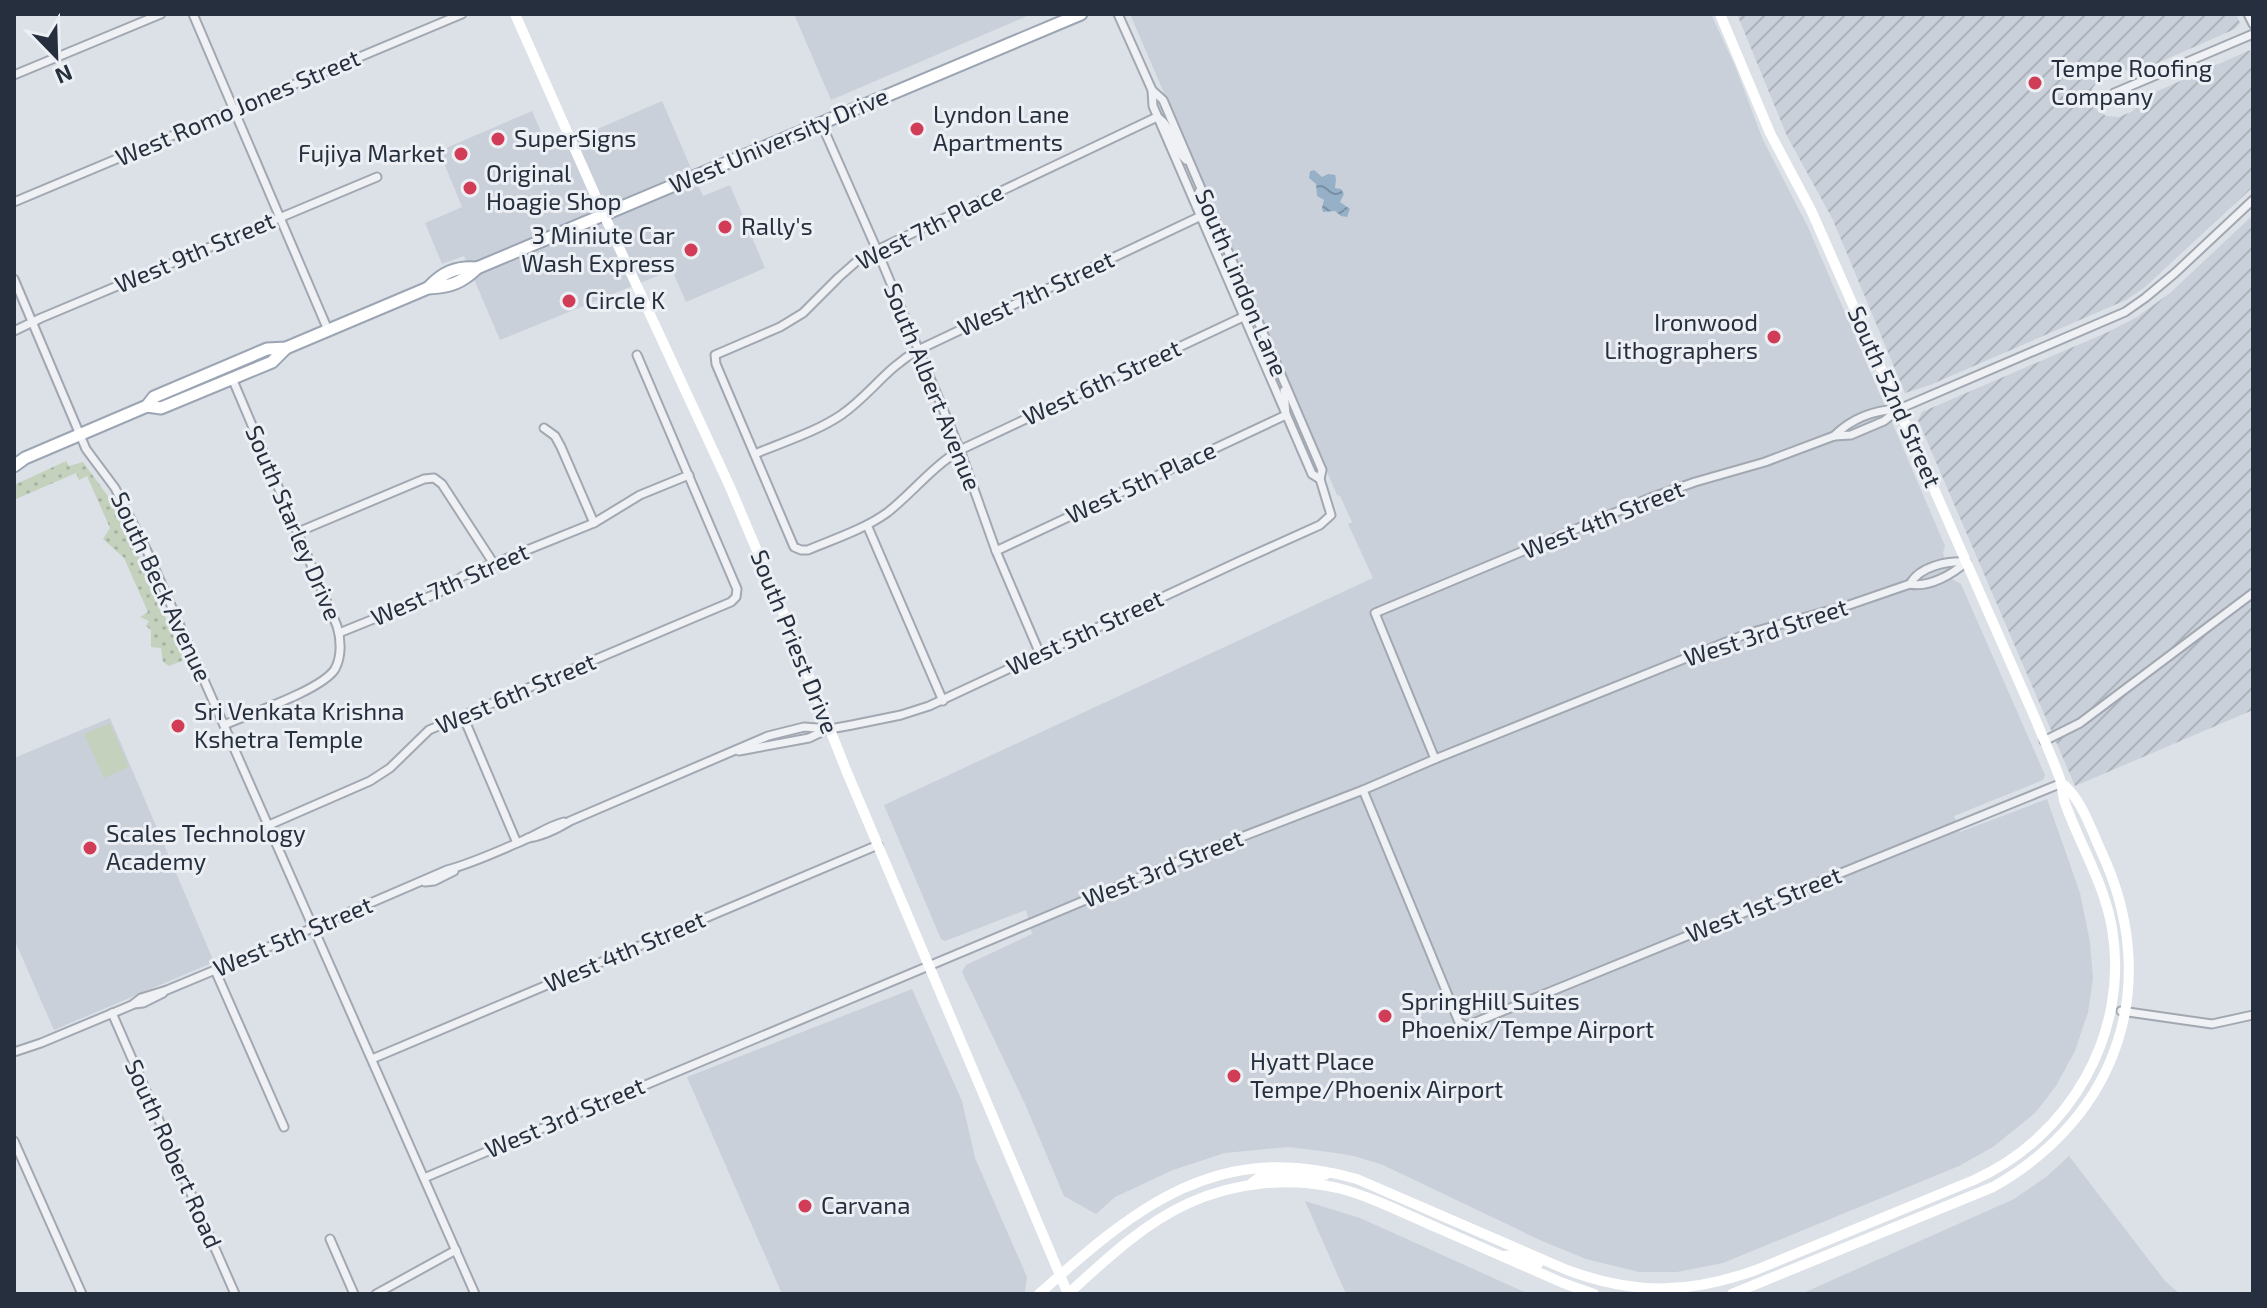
<svg xmlns="http://www.w3.org/2000/svg" width="2267" height="1308" viewBox="0 0 2267 1308" font-family="'Exo 2',sans-serif">
<style>
.built{fill:#cad0d9}
.industrial{fill:url(#industrial-furrows)}
.grass{fill:url(#grass-dots)}
.park{fill:#c3d1bd}
.water{fill:url(#water-waves)}
.lines{fill:none;stroke-linecap:round;stroke-linejoin:round}
.street-casing{stroke:#a2a8b1;stroke-width:11}
.primary-casing{stroke:#9ba5b3;stroke-width:15}
.street{stroke:#eff1f5;stroke-width:7}
.secondary{stroke:#fff;stroke-width:10}
.primary{stroke:#fff;stroke-width:11}
.poi-dot{fill:#d13d57;stroke:#ecf0f5;stroke-width:3}
.labels{text-anchor:middle;stroke-width:6;stroke-linejoin:round;paint-order:stroke}
.poi-label{font-size:24px;fill:#262f3d;stroke:#ecf0f5;text-anchor:start}
.street-label{font-size:24px;fill:#262f3d;stroke:#ecf0f5}
</style>
<defs>
<pattern id="industrial-furrows" width="10" height="10" patternUnits="userSpaceOnUse" patternTransform="scale(2)"><rect width="10" height="10" fill="#cad0d9"/><path d="M-1 1l2-2M0 10L10 0M9 11l2-2" fill="none" stroke="#adb3bb"/></pattern>
<pattern id="grass-dots" width="8" height="8" patternUnits="userSpaceOnUse" patternTransform="scale(2)"><rect width="8" height="8" fill="#c3d1bd"/><path d="M2 2h.1M6 6h.1" fill="none" stroke="#a7b4a3" stroke-width="1.8" stroke-linecap="round"/></pattern>
<pattern id="water-waves" width="16" height="10" patternUnits="userSpaceOnUse" patternTransform="scale(2)"><rect width="16" height="10" fill="#96b0c8"/><path d="M0 5q4-4 8 0t8 0" fill="none" stroke="#7a90a4"/></pattern>
</defs>
<rect width="100%" height="100%" fill="#dce1e7"/>
<!-- built -->
<g class="built">
<path d="M794 14H1032L831 100Z"/>
<path d="M1130 14H1711L1735 66 1763 140 1808 227 1895 429 1945 546 1943 553 1952 579 1961 584 2045 775 2043 780 1954 816 1960 832 2047 799 2080 893 2090 942 2093 979 2088 1012 2075 1051 2056 1086 2035 1113 1993 1147 1959 1166 1723 1263 1677 1272H1639L1586 1259 1542 1241 1383 1165 1354 1156 1329 1152 1288 1147 1225 1153 1173 1170 1115 1197 1096 1214 1064 1196 1025 1104 962 972 966 965 1032 934 1026 910 945 941 941 939 884 805 1373 578 1348 524 1352 522 1340 496 1337 495Z"/>
<path d="M662 101 703 196 730 185 765 268 686 302 672 270 500 340 464 256 442 264 425 223 462 207 439 151 532 111 549 150Z"/>
<path d="M110 718 214 962 54 1030 14 939V758Z"/>
<path d="M912 989 962 1101 975 1158 1027 1277 1025 1292 1022 1294H782L687 1077Z"/>
<path d="M2069 1156 2165 1281 2180 1294H1801L2014 1199 2046 1177Z"/>
<path d="M1305 1201 1360 1218 1529 1294H1346Z"/>
</g>
<!-- industrial -->
<g class="industrial">
<path d="M1737 14H2236L2240 23 2235 29 2137 72 2119 69 2104 72 2092 89V100L2097 110 2106 116 2119 117 2131 112 2151 94 2250 50 2253 57V187L2144 288 2126 300 1930 385 1905 393 1833 220 1787 136Z"/>
<path d="M2253 215V710L2075 786 1918 420 1922 412 2108 332 2137 317 2170 293Z"/>
</g>
<!-- grass -->
<path class="grass" d="M66 461 69 466 83 462 118 510 184 660 169 666 163 662 161 648 151 647V630L146 626 149 621 140 617 148 612 124 558 103 539 110 528 87 476 79 480 76 473 14 500V485Z"/>
<!-- park -->
<path class="park" d="M110 723 129 767 104 778 84 734Z"/>
<!-- water -->
<path class="water" d="M1314 170 1322 177 1328 174 1335 175 1336 179 1335 188 1341 189 1344 194 1340 202 1350 209 1347 217 1341 216 1335 211 1323 212 1322 208 1324 200 1317 196 1316 184 1309 178 1310 172Z"/>
<g class="lines">
<!-- street casing -->
<g class="street-casing">
<g id="street">
<path d="M193 14 328 330"/>
<path d="M1118 14 1152 90 1153 106 1312 474 1320 479"/>
<path d="M2248 14 2253 24"/>
<path d="M14 75 161 14"/>
<path d="M2114 93 2253 34"/>
<path d="M1157 117 877 250 856 262 839 277 803 313 780 327 715 355 716 364 733 404 794 547 801 550H808C834 539 865 529 888 512 913 492 932 467 960 450L1243 317 1241 289"/>
<path d="M1159 118C1173 128 1173 149 1186 160"/>
<path d="M821 123 877 250 960 450 996 551 1040 654"/>
<path d="M14 202 462 14"/>
<path d="M14 279 86 449 115 488 147 551 475 1294"/>
<path d="M14 331 41 318 377 177"/>
<path d="M544 428 555 436 561 447 594 523"/>
<path d="M1834 436C1852 418 1874 410 1899 409"/>
<path d="M755 454C783 442 816 432 841 415 870 395 885 369 918 350L1201 216 1199 192"/>
<path d="M867 525 943 701"/>
<path d="M298 532 424 479 434 478 442 484 494 564"/>
<path d="M996 551 1286 415 1284 391"/>
<path d="M1910 584C1920 566 1947 561 1966 562"/>
<path d="M339 633 438 593 463 576 594 523 640 495 689 475"/>
<path d="M463 716 517 843"/>
<path d="M224 725C249 714 322 690 335 669 342 656 341 639 337 626L232 378"/>
<path d="M2044 741 2080 723 2253 593"/>
<path d="M739 751 809 738 828 729"/>
<path d="M1435 759 1375 613 1650 498 1695 482 1765 462 1834 436 1851 435 1884 421 1899 409 2125 312 2145 298 2175 273 2253 200"/>
<path d="M1363 790 1459 1022 1466 1026 2062 783"/>
<path d="M269 825 370 781 390 768 429 730 693 618 731 602 736 597 737 589 637 355"/>
<path d="M528 838C544 836 557 829 570 821L768 736 804 727 830 729 852 725 901 715 929 706 1240 561 1320 525 1331 515 1320 479 1322 470 1163 100 1152 90"/>
<path d="M425 882 434 881 454 871"/>
<path d="M215 970 284 1127"/>
<path d="M134 1004 143 1003 163 993"/>
<path d="M2121 1011 2212 1024 2253 1015"/>
<path d="M112 1013 235 1294"/>
<path d="M14 1052 41 1043 132 1005 141 998 167 990 215 970 447 870C473 863 499 851 524 840 538 834 549 826 564 822"/>
<path d="M372 1059 878 845"/>
<path d="M14 1141 82 1294"/>
<path d="M424 1178 1169 865 1363 790 1435 759 1746 634 1849 605 1910 584C1929 588 1953 574 1966 562"/>
<path d="M330 1239 354 1294"/>
<path d="M376 1294 456 1250"/>
</g>
</g>
<!-- primary casing -->
<g class="primary-casing">
<g id="primary">
<path d="M428 288C442 273 456 266 477 268"/>
<path d="M147 406 161 408 272 362 286 348"/>
<path d="M14 466 25 458 147 406 154 397 267 349 286 348 428 288C449 287 462 283 477 268L1081 14"/>
</g>
</g>
<!-- street -->
<use href="#street" class="street"/>
<!-- secondary -->
<g class="secondary">
<path d="M515 14 604 215 730 487 793 636 846 770 1068 1294C1104 1261 1144 1223 1189 1203 1235 1182 1289 1177 1338 1188 1373 1197 1407 1215 1440 1229 1481 1247 1522 1265 1563 1283L1594 1294"/>
<path d="M1252 1183 1261 1176 1268 1175H1325"/>
<path d="M1504 1256 1515 1255 1538 1264"/>
<path d="M1039 1294C1137 1206 1218 1139 1357 1179L1567 1270C1634 1295 1689 1294 1756 1270L1974 1180C2070 1137 2130 1033 2112 928 2104 883 2080 845 2065 803 2062 795 2063 787 2060 779 2053 759 2043 738 2035 718L1811 210 1770 133 1720 14"/>
<path d="M1732 1294 1993 1187C2119 1116 2163 983 2101 851 2090 827 2082 800 2062 783"/>
</g>
<!-- primary -->
<use href="#primary" class="primary"/>
</g>
<!-- markers -->
<g class="poi-dot">
<circle cx="2035" cy="83" r="8"/>
<circle cx="917" cy="129" r="8"/>
<circle cx="498" cy="139" r="8"/>
<circle cx="461" cy="154" r="8"/>
<circle cx="470" cy="188" r="8"/>
<circle cx="725" cy="227" r="8"/>
<circle cx="691" cy="250" r="8"/>
<circle cx="569" cy="301" r="8"/>
<circle cx="1774" cy="337" r="8"/>
<circle cx="178" cy="726" r="8"/>
<circle cx="90" cy="848" r="8"/>
<circle cx="1385" cy="1016" r="8"/>
<circle cx="1234" cy="1076" r="8"/>
<circle cx="805" cy="1206" r="8"/>
</g>
<g class="labels">
<!-- poi labels -->
<g class="poi-label">
<text x="2051" y="77">Tempe Roofing<tspan x="2051" dy="28">Company</tspan></text>
<text x="933" y="123">Lyndon Lane<tspan x="933" dy="28">Apartments</tspan></text>
<text x="514" y="147">SuperSigns</text>
<text x="445" y="162" text-anchor="end">Fujiya Market</text>
<text x="486" y="182">Original<tspan x="486" dy="28">Hoagie Shop</tspan></text>
<text x="741" y="235">Rally's</text>
<text x="675" y="244" text-anchor="end">3 Miniute Car<tspan x="675" dy="28">Wash Express</tspan></text>
<text x="585" y="309">Circle K</text>
<text x="1758" y="331" text-anchor="end">Ironwood<tspan x="1758" dy="28">Lithographers</tspan></text>
<text x="194" y="720">Sri Venkata Krishna<tspan x="194" dy="28">Kshetra Temple</tspan></text>
<text x="106" y="842">Scales Technology<tspan x="106" dy="28">Academy</tspan></text>
<text x="1401" y="1010">SpringHill Suites<tspan x="1401" dy="28">Phoenix/Tempe Airport</tspan></text>
<text x="1250" y="1070">Hyatt Place<tspan x="1250" dy="28">Tempe/Phoenix Airport</tspan></text>
<text x="821" y="1214">Carvana</text>
</g>
<!-- street labels -->
<g class="street-label">
<text transform="translate(238 108) rotate(-23)" y="8">West Romo Jones Street</text>
<text transform="translate(779 141) rotate(-23)" y="8">West University Drive</text>
<text transform="translate(930 227) rotate(-27)" y="8">West 7th Place</text>
<text transform="translate(195 253) rotate(-23)" y="8">West 9th Street</text>
<text transform="translate(1241 283) rotate(67)" y="8">South Lindon Lane</text>
<text transform="translate(1036 294) rotate(-25)" y="8">West 7th Street</text>
<text transform="translate(1102 383) rotate(-25)" y="8">West 6th Street</text>
<text transform="translate(932 387) rotate(68)" y="8">South Albert Avenue</text>
<text transform="translate(1894 397) rotate(66)" y="8">South 52nd Street</text>
<text transform="translate(1141 483) rotate(-25)" y="8">West 5th Place</text>
<text transform="translate(1603 520) rotate(-22)" y="8">West 4th Street</text>
<text transform="translate(293 523) rotate(67)" y="8">South Starley Drive</text>
<text transform="translate(450 585) rotate(-24)" y="8">West 7th Street</text>
<text transform="translate(161 587) rotate(65)" y="8">South Beck Avenue</text>
<text transform="translate(1085 633) rotate(-25)" y="8">West 5th Street</text>
<text transform="translate(1766 633) rotate(-18)" y="8">West 3rd Street</text>
<text transform="translate(794 642) rotate(68)" y="8">South Priest Drive</text>
<text transform="translate(516 694) rotate(-23)" y="8">West 6th Street</text>
<text transform="translate(1163 869) rotate(-22)" y="8">West 3rd Street</text>
<text transform="translate(1764 905) rotate(-22)" y="8">West 1st Street</text>
<text transform="translate(293 937) rotate(-23)" y="8">West 5th Street</text>
<text transform="translate(625 952) rotate(-23)" y="8">West 4th Street</text>
<text transform="translate(565 1118) rotate(-23)" y="8">West 3rd Street</text>
<text transform="translate(173 1154) rotate(66)" y="8">South Robert Road</text>
</g>
</g>
<!-- border -->
<rect width="2267" height="1308" fill="none" stroke="#262f3d" stroke-width="32"/>
<!-- north arrow -->
<g transform="translate(56 56) rotate(157)" stroke="#ecf0f5" stroke-width="6" paint-order="stroke">
<path d="M0-6L14 30L0 20L-14 30Z" fill="#262f3d"/>
<text y="-12" font-size="22" font-weight="bold" text-anchor="middle" fill="#262f3d">N</text>
</g>
</svg>
